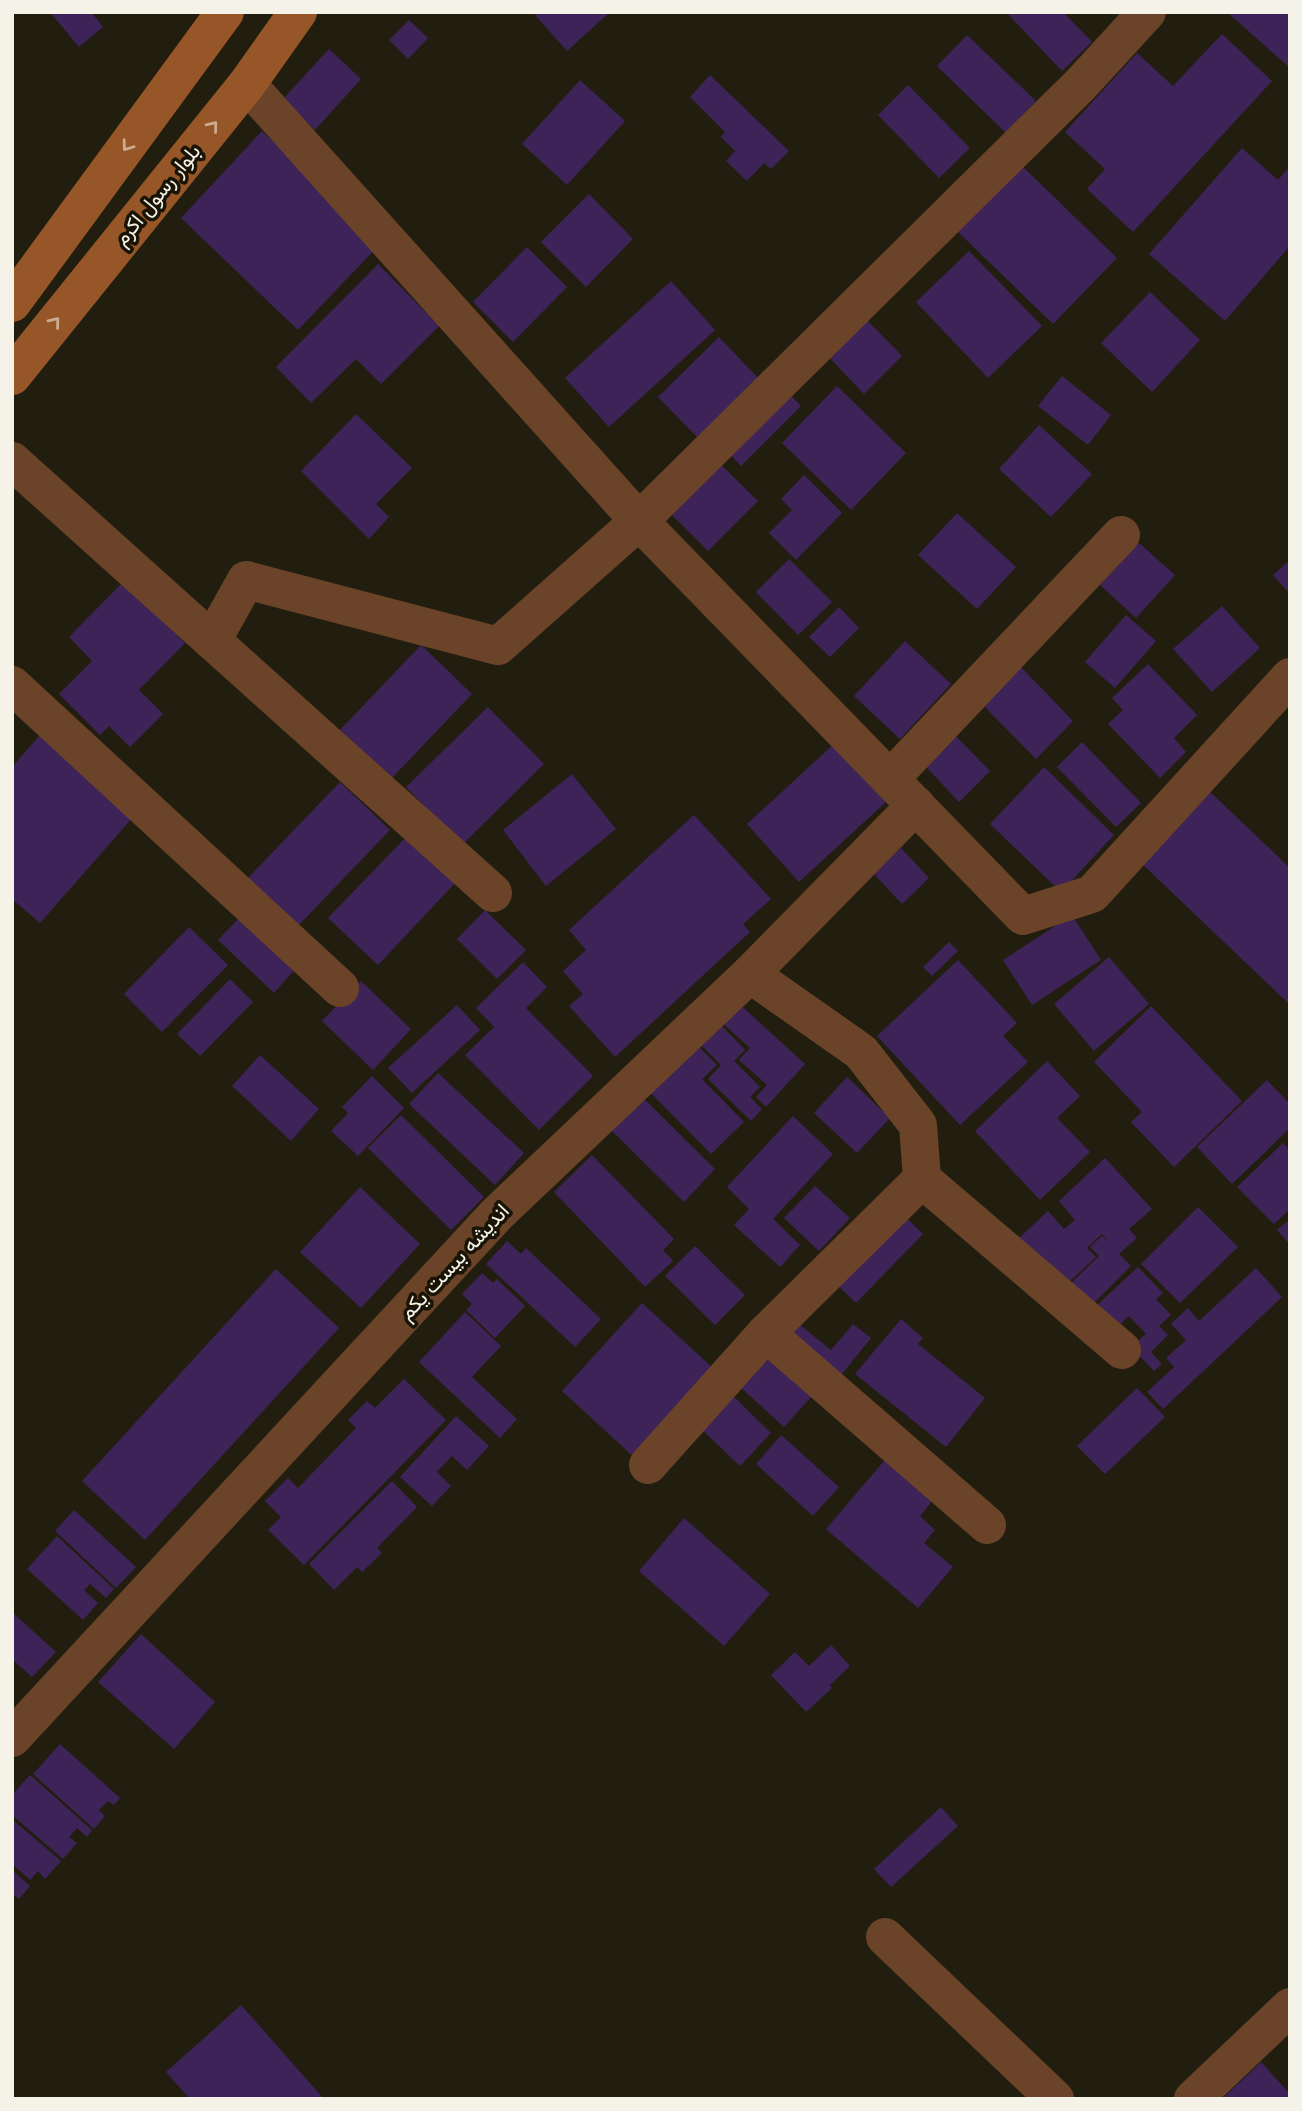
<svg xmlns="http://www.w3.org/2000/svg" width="1302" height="2111" viewBox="0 0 1302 2111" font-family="'Fira Sans',Vazirmatn,sans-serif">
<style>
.building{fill:#3d2358}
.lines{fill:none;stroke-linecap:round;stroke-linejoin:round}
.minor{stroke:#6b4328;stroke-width:38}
.secondary{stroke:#975627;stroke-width:38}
.oneway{stroke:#cbac91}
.labels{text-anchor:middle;stroke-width:7;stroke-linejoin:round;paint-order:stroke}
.street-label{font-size:21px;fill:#f5f2e8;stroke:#191406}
</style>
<rect width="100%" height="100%" fill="#221e0f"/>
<!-- building -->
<g class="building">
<path d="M50 12H91L103 27 79 47Z"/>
<path d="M538 12H610L567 51 535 15Z"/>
<path d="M1006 12H1063L1092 42 1062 71Z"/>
<path d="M1227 12H1290V68Z"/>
<path d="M409 20 428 38 408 59 389 40Z"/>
<path d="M1222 34 1272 81 1133 232 1087 189 1105 169 1065 132 1137 53 1173 86Z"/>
<path d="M967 35 1036 101 1006 133 937 66Z"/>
<path d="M329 49 361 79 315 130 282 100Z"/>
<path d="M710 75 789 151 771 169 764 163 747 181 726 161 735 151 721 137 725 132 690 97Z"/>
<path d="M580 80 625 121 567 185 522 144Z"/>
<path d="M908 85 970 148 939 178 878 115Z"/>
<path d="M262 131 380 244 298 330 181 218Z"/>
<path d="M1242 148 1278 180 1290 166V246L1225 321 1149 254Z"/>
<path d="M1020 164 1117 258 1053 324 956 230Z"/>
<path d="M589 194 633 239 586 287 541 242Z"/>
<path d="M527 247 567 287 513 342 473 302Z"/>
<path d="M969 251 1042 326 988 378 916 302Z"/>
<path d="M378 264 439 326 381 384 356 359 311 403 276 367Z"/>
<path d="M671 281 715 330 609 427 565 378Z"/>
<path d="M1150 292 1200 340 1152 392 1101 343Z"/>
<path d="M864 317 902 356 864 394 826 354Z"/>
<path d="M719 337 759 379 698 438 658 397Z"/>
<path d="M1062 376 1111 415 1088 445 1038 406Z"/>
<path d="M837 386 906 453 851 510 782 443Z"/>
<path d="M785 389 801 406 741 466 724 448Z"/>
<path d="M356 414 412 468 376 504 389 517 369 539 301 471Z"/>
<path d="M1039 425 1092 474 1051 517 999 469Z"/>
<path d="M713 457 758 501 708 551 664 507Z"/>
<path d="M804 475 842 513 796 560 769 533 792 510 781 499Z"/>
<path d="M957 513 1016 567 977 609 918 555Z"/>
<path d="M1139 543 1175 575 1136 618 1100 585Z"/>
<path d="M789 559 832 602 798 635 756 592Z"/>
<path d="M1290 560V594L1273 575Z"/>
<path d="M123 582 185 643 139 690 163 714 130 747 109 726 100 735 59 694 92 661 69 637Z"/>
<path d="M1222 606 1260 648 1212 692 1173 649Z"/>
<path d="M839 607 859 628 830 657 809 637Z"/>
<path d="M1126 615 1156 641 1115 688 1085 662Z"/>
<path d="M905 641 951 684 900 739 854 696Z"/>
<path d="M421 645 472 694 391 779 340 730Z"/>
<path d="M1148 664 1197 715 1174 738 1186 752 1160 778 1108 724 1123 710 1112 698Z"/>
<path d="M1020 666 1073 721 1036 759 982 704Z"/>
<path d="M488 707 544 764 462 845 406 787Z"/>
<path d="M949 729 990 771 959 802 918 758Z"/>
<path d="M41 734 134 816 40 923 12 899V767Z"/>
<path d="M1082 742 1141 803 1116 827 1057 767Z"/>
<path d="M835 743 887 801 799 882 747 824Z"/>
<path d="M1044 767 1114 835 1061 892 990 824Z"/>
<path d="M572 774 616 829 546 886 503 830Z"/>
<path d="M340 782 390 830 297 927 247 879Z"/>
<path d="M1207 789 1290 868 1288 1003 1139 861Z"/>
<path d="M694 815 771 899 743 924 750 932 615 1057 569 1006 583 994 563 971 586 950 569 930Z"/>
<path d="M408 835 456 882 378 965 328 918Z"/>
<path d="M901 848 929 878 902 904 874 874Z"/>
<path d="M485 910 526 950 497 979 457 939Z"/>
<path d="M243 914 297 967 274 993 218 940Z"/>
<path d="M1072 915 1101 960 1032 1005 1003 960Z"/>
<path d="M189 927 228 965 162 1032 124 994Z"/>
<path d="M949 942 958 951 932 976 923 967Z"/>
<path d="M1109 957 1149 1004 1094 1051 1054 1004Z"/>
<path d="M958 960 1017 1023 1003 1036 1028 1062 960 1125 877 1036Z"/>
<path d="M523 962 547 987 526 1008 593 1076 539 1130 465 1055 494 1027 476 1008Z"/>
<path d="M230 979 253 1002 200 1056 177 1034Z"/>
<path d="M361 981 411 1029 373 1070 322 1021Z"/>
<path d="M734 999 805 1064 766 1107 756 1097 767 1085 739 1060 750 1048 717 1018Z"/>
<path d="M457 1005 480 1030 412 1093 388 1068Z"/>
<path d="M1151 1006 1242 1101 1174 1167 1131 1122 1142 1112 1094 1062Z"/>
<path d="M719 1023 745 1050 734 1061 760 1087 750 1097 762 1109 751 1121 708 1079 721 1065 699 1043Z"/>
<path d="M690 1038 717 1065 702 1079 744 1122 711 1154 643 1085Z"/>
<path d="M260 1055 319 1109 291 1141 232 1086Z"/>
<path d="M1047 1061 1080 1096 1057 1118 1090 1152 1040 1200 975 1131Z"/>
<path d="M438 1073 524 1153 495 1185 409 1104Z"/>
<path d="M372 1076 404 1108 358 1156 331 1131 348 1113 342 1107Z"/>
<path d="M847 1077 890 1118 857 1153 814 1113Z"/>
<path d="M1267 1080 1290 1104V1128L1232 1184 1197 1147Z"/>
<path d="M639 1094 715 1169 684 1202 607 1126Z"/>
<path d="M401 1115 484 1197 451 1230 368 1148Z"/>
<path d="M793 1116 833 1154 773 1219 800 1245 780 1267 734 1225 749 1209 727 1187Z"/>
<path d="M1283 1143 1290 1150V1209L1274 1224 1237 1187Z"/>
<path d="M592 1155 674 1239 663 1250 673 1261 645 1287 554 1192Z"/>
<path d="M1105 1158 1152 1209 1129 1229 1137 1238 1119 1254 1131 1266 1087 1310 1066 1288 1099 1256 1090 1247 1102 1236 1109 1242 1102 1234 1087 1248 1096 1257 1067 1284 1014 1243 1048 1211 1064 1229 1075 1220 1059 1201Z"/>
<path d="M815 1186 850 1218 819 1251 784 1218Z"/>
<path d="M360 1187 420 1244 361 1308 300 1252Z"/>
<path d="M1198 1207 1238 1247 1180 1303 1141 1264Z"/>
<path d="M897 1209 923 1234 856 1303 830 1278Z"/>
<path d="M1290 1219V1245L1277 1230Z"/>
<path d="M507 1241 521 1254 526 1248 601 1319 575 1347 486 1264Z"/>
<path d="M695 1246 745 1295 715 1325 665 1276Z"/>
<path d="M1138 1267 1163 1293 1156 1299 1171 1315 1159 1326 1168 1335 1151 1352 1162 1364 1154 1371 1131 1347 1146 1334 1129 1316 1115 1329 1095 1307Z"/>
<path d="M1256 1268 1282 1297 1163 1409 1147 1392 1174 1367 1166 1358 1186 1340 1171 1324 1188 1308 1199 1321Z"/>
<path d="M276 1269 339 1328 145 1540 82 1481Z"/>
<path d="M482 1273 493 1283 497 1279 525 1306 495 1338 466 1310 472 1304 462 1294Z"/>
<path d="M642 1303 715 1370 635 1458 562 1391Z"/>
<path d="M465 1312 501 1346 472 1377 517 1419 500 1438 419 1362Z"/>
<path d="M789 1316 831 1350 853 1324 871 1338 834 1384 773 1334Z"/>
<path d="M901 1319 923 1338 918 1344 985 1398 946 1447 855 1374Z"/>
<path d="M766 1354 813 1395 784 1427 738 1385Z"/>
<path d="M404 1379 446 1420 304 1565 268 1530 281 1517 265 1501 288 1478 298 1488 356 1428 348 1420 367 1401 375 1408Z"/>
<path d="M1137 1388 1165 1417 1105 1474 1077 1446Z"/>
<path d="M730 1393 771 1433 740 1466 698 1426Z"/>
<path d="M456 1416 489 1446 467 1470 452 1456 437 1472 451 1486 432 1506 400 1477Z"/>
<path d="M781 1435 839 1487 813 1516 756 1464Z"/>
<path d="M890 1454 937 1495 920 1516 935 1530 924 1543 953 1567 918 1608 826 1529Z"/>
<path d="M392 1481 417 1507 377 1548 382 1553 362 1572 357 1567 334 1590 309 1564Z"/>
<path d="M74 1510 136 1567 116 1588 55 1531Z"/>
<path d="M684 1518 770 1594 724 1646 639 1571Z"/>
<path d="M57 1536 114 1589 106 1598 90 1584 84 1590 98 1603 83 1620 27 1569Z"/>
<path d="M12 1612 56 1652 32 1677 12 1659Z"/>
<path d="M141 1634 215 1702 174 1749 98 1682Z"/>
<path d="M831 1645 850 1666 830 1685 832 1688 806 1712 771 1675 795 1652 809 1666Z"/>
<path d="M60 1744 120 1798 114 1805 108 1801 99 1810 105 1816 94 1829 33 1774Z"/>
<path d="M30 1775 92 1830 87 1837 77 1828 69 1837 77 1843 63 1859 12 1815V1795Z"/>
<path d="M941 1807 958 1826 891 1887 874 1869Z"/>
<path d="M12 1819 61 1861 45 1879 38 1871 30 1880 12 1864Z"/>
<path d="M12 1870 30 1886 19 1899 12 1893Z"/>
<path d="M241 2005 324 2099H190L166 2072Z"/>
<path d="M1261 2062 1290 2094V2099H1222Z"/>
</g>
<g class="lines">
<!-- minor -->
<g class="minor">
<path d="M247 84 639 521 1023 916 1092 894 1290 677"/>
<path d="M12 461 493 893"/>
<path d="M212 641 246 580 498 646 639 521 1082 83 1147 12"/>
<path d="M12 685 340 988"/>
<path d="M890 779 1121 535"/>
<path d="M750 974 861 1052 918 1125 922 1179 1122 1350"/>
<path d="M766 1333 987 1525"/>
<path d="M648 1465 766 1333 922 1179"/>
<path d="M12 1738 497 1214 750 974 916 805"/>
<path d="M885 1937 1055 2099"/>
<path d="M1193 2099 1290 2007"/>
</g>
<!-- secondary -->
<g class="secondary">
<path d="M12 303 225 12"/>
<path d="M12 376 247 84 298 12"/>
</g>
</g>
<!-- one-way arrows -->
<defs><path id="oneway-chevron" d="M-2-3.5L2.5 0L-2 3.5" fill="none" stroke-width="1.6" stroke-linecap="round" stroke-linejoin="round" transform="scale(1.75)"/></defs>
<g class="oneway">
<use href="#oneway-chevron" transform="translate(213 126) rotate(-51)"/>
<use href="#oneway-chevron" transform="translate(127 146) rotate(126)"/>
<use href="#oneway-chevron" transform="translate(55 322) rotate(-51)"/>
</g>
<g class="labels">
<!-- street labels -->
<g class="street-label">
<text transform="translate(157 195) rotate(-51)" y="7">بلوار رسول اکرم</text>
<text transform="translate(454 1262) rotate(-47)" y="7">اندیشه بیست یکم</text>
</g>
</g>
<!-- border -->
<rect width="1302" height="2111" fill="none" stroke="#f5f2e8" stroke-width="28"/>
</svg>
